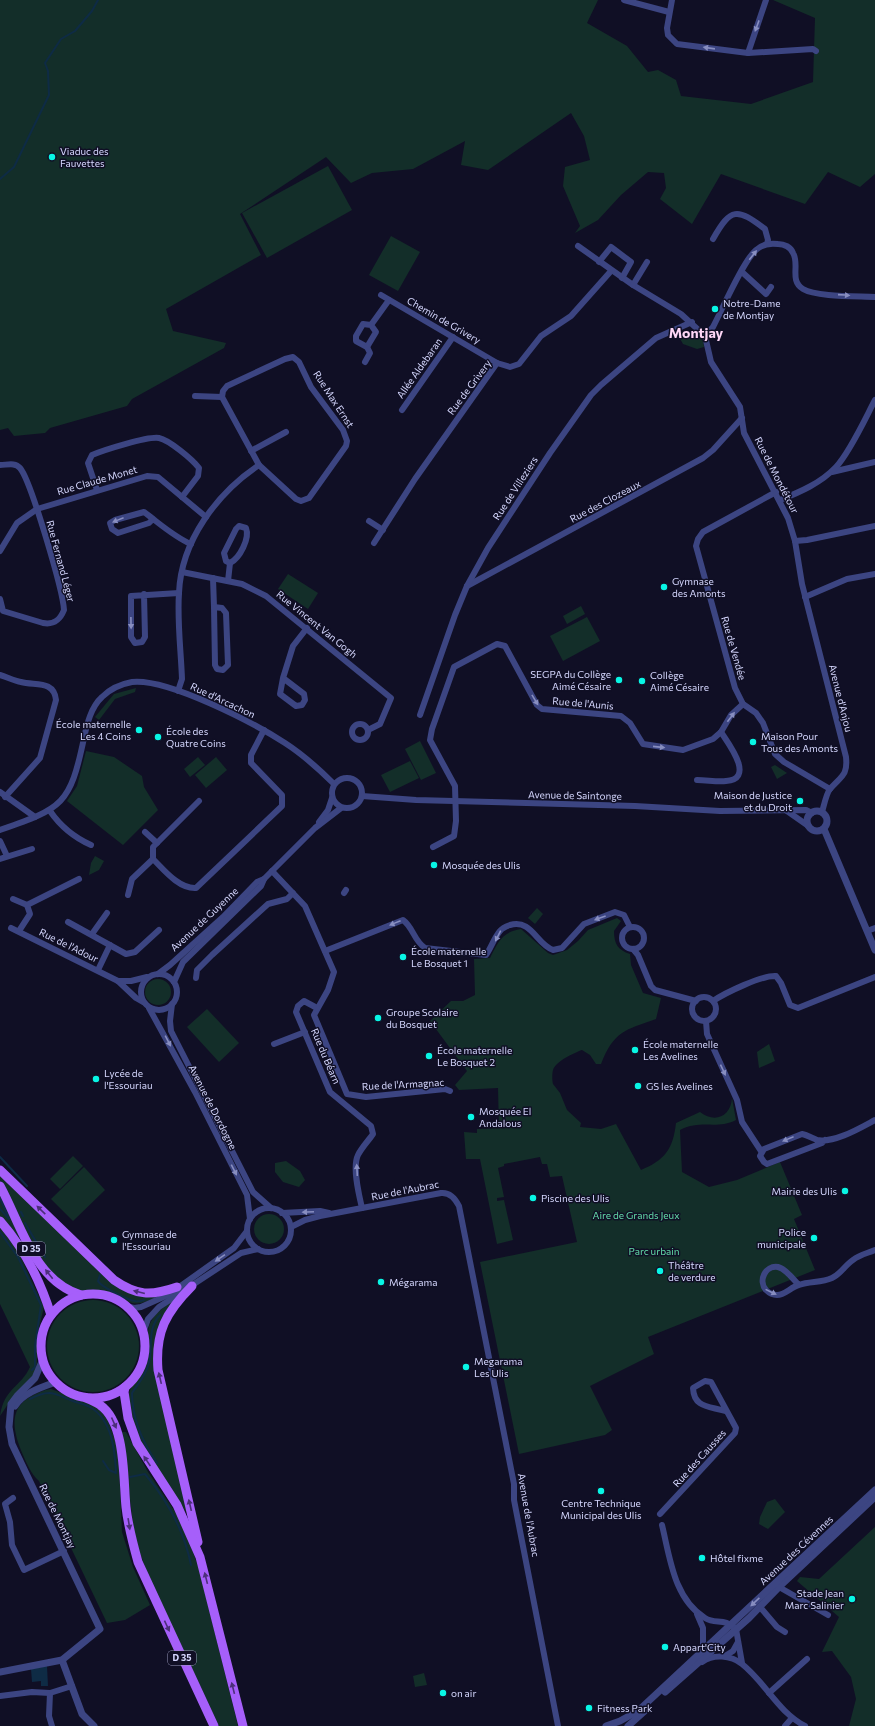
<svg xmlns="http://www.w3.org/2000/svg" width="875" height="1726" viewBox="0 0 875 1726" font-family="Commissioner,sans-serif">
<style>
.green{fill:#132e29}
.water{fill:#0e2b45}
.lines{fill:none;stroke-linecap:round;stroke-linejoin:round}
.stream{stroke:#0e2b45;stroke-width:2}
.minor{stroke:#3c4582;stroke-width:6}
.tertiary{stroke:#3c4582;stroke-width:7}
.primary{stroke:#a65ffa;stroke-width:9}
.oneway{fill:#888ec0}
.oneway2{fill:#4c2f7a}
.poi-dot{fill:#08f6e5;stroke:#100f25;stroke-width:1.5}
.labels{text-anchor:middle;stroke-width:3;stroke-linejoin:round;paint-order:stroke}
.shield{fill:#100f25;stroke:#9a9bbd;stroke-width:1}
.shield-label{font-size:9px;font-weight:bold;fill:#d5d7fe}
.poi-label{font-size:10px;fill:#d5d7fe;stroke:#100f25;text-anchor:start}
.street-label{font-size:10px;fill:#d5d7fe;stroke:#100f25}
.park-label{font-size:10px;fill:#62dca9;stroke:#100f25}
.district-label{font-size:14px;font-weight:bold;fill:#fed6f6;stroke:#100f25}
</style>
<rect width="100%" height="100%" fill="#100f25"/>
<!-- green -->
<g class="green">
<path d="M0 0H598L587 23 627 46 648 72 658 70 676 80 681 96 751 104 813 82 815 18 773 0H875V174L860 187 828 172 805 204 721 174 692 224 660 199 666 188 664 173 648 172 621 195 598 220 575 233 580 226 563 186 565 167 590 160 584 136 571 113 488 170 461 165 465 141 413 169 372 173 351 183 326 157 240 214 261 255 166 309 173 331 226 343 224 348 132 399 127 406 50 428 45 433 14 436 8 428 0 430Z"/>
<path d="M328 166 352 210 267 258 242 213Z"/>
<path d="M391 236 420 252 398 291 369 275Z"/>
<path d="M683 331C693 330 704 336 704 347L697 349 683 344 679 337Z"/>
<path d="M288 574 318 593 308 609 278 589Z"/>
<path d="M581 606 585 614 567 624 563 616Z"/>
<path d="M587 617 600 641 563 661 550 636Z"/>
<path d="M136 688 135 692 115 699 99 720 95 717 114 694Z"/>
<path d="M420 741 436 773 421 780 405 749Z"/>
<path d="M86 751 114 757 142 776 144 787 158 810 123 845 67 801 77 786Z"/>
<path d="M198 757 205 765 190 777 184 769Z"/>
<path d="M216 757 227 770 206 788 195 775Z"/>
<path d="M410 761 419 778 390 792 381 775Z"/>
<path d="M775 765 787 773 777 779 771 767Z"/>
<path d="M95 856 104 861 99 870 89 875 91 863Z"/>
<path d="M537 908 543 914 535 924 528 918Z"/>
<path d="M617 918 621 921 614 931C614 944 618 950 630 954L631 965 643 993 661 998 656 1019C625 1030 614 1031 601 1064H596L590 1055 582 1050C574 1053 556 1061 553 1070 552 1074 552 1080 553 1084L560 1093 567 1110 581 1123 580 1127 601 1129 616 1124 641 1170C665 1160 673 1149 676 1123L700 1112C715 1124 731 1116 732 1098L736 1120C716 1130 702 1119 680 1130L682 1172 709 1187 737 1180 780 1162 802 1215 794 1219 815 1270 648 1337 654 1354 590 1386 612 1430 605 1435 519 1454 480 1262 577 1242 562 1176 550 1177 547 1164H542L540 1157 504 1164V1166L498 1168 504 1197 497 1198V1201L504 1200 513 1240 497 1244 480 1159H466L464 1132 477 1133V1129L499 1128 498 1088 459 1090 455 1085 467 1071 430 1021 451 1001H463L475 995 474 959 490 958C498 942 502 932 521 929L548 953 553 955 567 950 578 941 588 930Z"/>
<circle cx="158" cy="992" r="13"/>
<path d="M207 1009 239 1043 219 1062 187 1027Z"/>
<path d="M769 1044 775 1061 759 1068 757 1052Z"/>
<path d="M73 1156 83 1166 60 1189 50 1179Z"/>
<path d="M286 1161 300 1171 305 1180 299 1187 283 1182 275 1172V1163Z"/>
<path d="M84 1167 105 1190 73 1221 51 1199Z"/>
<path d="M0 1174 116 1285 156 1297 155 1298C125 1311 133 1298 108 1292 97 1289 84 1293 74 1289 39 1278 18 1211 0 1181Z"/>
<path d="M0 1191 23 1242 0 1216Z"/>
<circle cx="269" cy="1229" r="15"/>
<path d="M0 1227 17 1249 44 1307 37 1336V1364L34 1375 12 1398 0 1416C4 1388 21 1387 30 1367L0 1304Z"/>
<path d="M175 1299 154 1349 188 1510 186 1512C166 1480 126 1435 129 1395 129 1386 144 1372 148 1358 150 1350 148 1342 148 1334 148 1317 163 1308 175 1299Z"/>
<circle cx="93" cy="1346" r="46"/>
<path d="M51 1389 91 1404 100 1410 108 1420 117 1446 119 1464 122 1532 133 1567 150 1605 125 1620 107 1623 39 1481C31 1474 27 1464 23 1455 14 1434 7 1410 30 1397 37 1393 43 1390 51 1389Z"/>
<path d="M122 1432H126L148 1472 180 1519 189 1541 199 1569 238 1726H219L149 1577 139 1551 133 1524Z"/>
<path d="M775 1499 785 1512 768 1529 759 1524 760 1517 767 1502Z"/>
<path d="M875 1527V1726H849L856 1699 851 1677 832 1651 822 1652 839 1617 797 1581 800 1577 819 1579Z"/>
<path d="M424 1673 427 1685 415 1687 413 1676Z"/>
</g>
<!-- water -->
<path class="water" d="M47 1666 48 1686H41V1681L32 1682 31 1669Z"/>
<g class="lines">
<!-- stream -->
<g class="stream">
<path d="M0 179 14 167 49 95 48 71 45 63 61 39 75 31 92 11 98 0"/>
<path d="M0 1157 27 1186"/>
<path d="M0 1198 9 1219"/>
<path d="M0 1209 8 1218"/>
<path d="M21 1212 23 1216"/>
<path d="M25 1223 45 1257"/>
<path d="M0 1232 18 1257 41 1305 35 1346V1367L32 1370"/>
<path d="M100 1275 98 1281C101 1287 128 1300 135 1301 139 1302 141 1301 144 1300"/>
<path d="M30 1399C50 1389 53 1393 73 1401 78 1403 84 1404 90 1407 112 1420 115 1450 116 1473L109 1470 103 1461"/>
<path d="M157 1463C143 1443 132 1418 132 1393 138 1384 145 1376 148 1366 154 1348 146 1330 160 1315"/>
<path d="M130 1477 145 1474C168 1501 184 1530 191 1565"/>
</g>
<!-- minor -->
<g class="minor">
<path d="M624 0 669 12"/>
<path d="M672 0 667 28 668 35 677 44 748 53 813 49 816 51"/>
<path d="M748 53 766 0"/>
<path d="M713 239C731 207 737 208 765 229L768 240 767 244"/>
<path d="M578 246 633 285 681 314 705 336 711 362 740 407 744 433 788 518 795 541 802 584 846 757C848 776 841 776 830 789 826 794 824 806 822 812"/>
<path d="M599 262 611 247 631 262 622 278"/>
<path d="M742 272 766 294 771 287"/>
<path d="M633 285 647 262"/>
<path d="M381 295 497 363 510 367 519 364 541 336 571 316 611 271"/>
<path d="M371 325 363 324 356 336V341L367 347 376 332 371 325 389 300"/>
<path d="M705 336 713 327C722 310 743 261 756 250 762 244 770 243 778 244 784 244 791 247 793 253 800 264 789 281 803 289 816 297 858 296 875 297"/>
<path d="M293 357 299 362 311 387 343 430 347 441 346 446 309 498 301 501 296 499 259 465 222 397 223 391 227 386 285 359Z"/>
<path d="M365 362 370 353 367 347"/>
<path d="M195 396 222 397"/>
<path d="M402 410 453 337"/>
<path d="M251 451 286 432"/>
<path d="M0 465C7 465 15 462 20 468 31 481 63 591 64 610 60 620 54 625 43 623L3 611 0 599"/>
<path d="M832 472 875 462"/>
<path d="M97 490 88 463 92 455C104 450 148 436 159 438 169 440 192 459 199 468L198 476 182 497"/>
<path d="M776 492 703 532 698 539 696 546 735 688 743 704 756 713 763 723 775 754 784 762 830 789"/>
<path d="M780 500C800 492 821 483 836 467 850 452 865 419 875 400"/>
<path d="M153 519 149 523 118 533 112 529 110 523 115 520 144 512C159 523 174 537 191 544"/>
<path d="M369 521 383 530"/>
<path d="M239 526 246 528C250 538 240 558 230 563L226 561 224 553 236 529Z"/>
<path d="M795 541 807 540 875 526"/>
<path d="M374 543 415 479 497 363"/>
<path d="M0 551 17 523 37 509 147 476 158 477 206 517"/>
<path d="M182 572 242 584 266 596 391 698 380 724 368 730"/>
<path d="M213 578 214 607"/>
<path d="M228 581 230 563"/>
<path d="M467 586 703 458 713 450 742 418"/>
<path d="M144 594 145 637 142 642 135 643 131 637V596L179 593"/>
<path d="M805 597 847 579 875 574"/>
<path d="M214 607 222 608 226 613 228 665 223 670 217 669 215 665Z"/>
<path d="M0 675C7 677 14 681 21 682 35 686 54 680 56 700L40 758 5 797"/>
<path d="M283 678 280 694 296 706 302 705 305 700 304 694 283 678 293 646 307 628"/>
<path d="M178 691 182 679C181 651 177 621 179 593 181 541 217 493 259 465"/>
<path d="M420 715 455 615 467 586 488 548 550 453 591 395 601 385 656 338 692 322"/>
<circle cx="360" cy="732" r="8"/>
<circle cx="347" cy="793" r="15"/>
<path d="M697 780C707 780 717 782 726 781 756 779 728 743 721 732"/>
<path d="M0 792 35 817"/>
<path d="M362 796 416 800 635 806 720 811 806 810 812 813"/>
<path d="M199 801 153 847V859C164 870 179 889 196 888L282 806V795L251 763V755L264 730"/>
<path d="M50 811C61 827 73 837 91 845"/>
<path d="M787 811 807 825"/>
<path d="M319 822 328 810 332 798"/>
<path d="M0 830C63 808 70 805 84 738 87 724 91 707 102 697 110 689 121 684 132 682 168 678 254 723 285 743 302 754 320 770 334 784"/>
<path d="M145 832 157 843"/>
<path d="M0 841 7 856"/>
<path d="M433 847 454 836 456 821 455 786 430 740 432 729 454 667 497 644 505 646 537 705 542 709 621 716 630 723 643 744 683 750 713 739 721 732 731 715 743 704"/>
<path d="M0 859 32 849"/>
<path d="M272 871 305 906 334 972 328 990 314 1015 347 1094 366 1097 445 1089 450 1091"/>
<path d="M344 893 346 890"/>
<path d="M128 895 132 879 153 859"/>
<path d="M13 899 27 905"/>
<path d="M68 922 126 954 135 952 159 930"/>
<circle cx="633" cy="938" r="11"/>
<path d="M11 928 118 981 136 998 143 1002"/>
<path d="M19 931 30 914 27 905 79 879"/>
<path d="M867 931 875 928"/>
<path d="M92 934 107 913"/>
<path d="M633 949 638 955 651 986 655 990 696 1001"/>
<path d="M325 951 403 920C413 927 414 941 425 948L486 955C491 948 494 938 500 931 502 928 507 926 510 925 532 919 536 944 553 950L562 948 584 924 615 912 624 915 630 927"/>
<path d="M98 970 110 945"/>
<circle cx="159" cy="992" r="18"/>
<path d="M158 974 170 965 223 917 257 882 264 879"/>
<path d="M196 978 197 970 212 955 268 904 287 899 293 893"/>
<path d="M118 981H131L147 977"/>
<path d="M174 982 183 962 261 886 264 879 315 828 341 808"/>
<circle cx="704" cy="1009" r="12"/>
<path d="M713 1001C725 993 762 975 776 976L781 983 790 1005 798 1008 875 977"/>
<path d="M172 1004 170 1021 171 1031 253 1192 271 1208"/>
<path d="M149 1008 195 1092 247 1195 250 1219"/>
<path d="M317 1008 304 1001 298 1006 296 1012 330 1092 371 1126 373 1134C369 1140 362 1147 358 1155 352 1167 359 1195 362 1208"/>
<path d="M706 1021 707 1034 737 1100 742 1122 761 1151"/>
<path d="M274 1044 305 1032"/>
<path d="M825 1140 822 1143 767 1164 764 1162 760 1156 764 1149 802 1134C807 1135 812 1138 817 1140 835 1143 860 1128 875 1120"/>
<circle cx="269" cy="1230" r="22"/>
<path d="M282 1213 320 1211 329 1213"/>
<path d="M291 1227 305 1220 320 1216 441 1193C450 1192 455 1198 459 1206L514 1484V1500L558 1726"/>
<path d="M799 1285C793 1279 786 1269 778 1267 765 1265 758 1281 766 1290 769 1293 773 1295 777 1295 785 1295 791 1287 799 1285 810 1281 821 1283 832 1278 841 1274 845 1265 853 1260 859 1255 868 1253 875 1250"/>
<path d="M126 1306 134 1308 141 1307 168 1295 234 1248 247 1231"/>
<path d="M143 1333 148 1319 159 1307 241 1253 258 1249"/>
<path d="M13 1498 5 1504 10 1522 12 1545 24 1570 64 1551"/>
<path d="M660 1514 735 1433 736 1428 711 1382 705 1381 693 1388C694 1408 709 1406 725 1411"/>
<path d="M662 1525C670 1558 674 1599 705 1618 716 1625 724 1617 736 1629L742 1663"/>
<path d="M779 1587 828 1615"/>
<path d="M760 1607 777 1627 785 1632"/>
<path d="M697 1614 703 1628V1644L708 1652"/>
<path d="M725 1656 733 1651 738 1642"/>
<path d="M702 1662C713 1654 731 1655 742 1664 765 1682 778 1712 805 1726"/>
<path d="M50 1693 49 1716 52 1726"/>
<path d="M769 1693 807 1659"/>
<path d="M0 1696 32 1692 50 1693 72 1686"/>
<path d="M785 1726 792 1718"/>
</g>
<!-- tertiary -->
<g class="tertiary">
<circle cx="817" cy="821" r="10"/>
<path d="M824 829 875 950"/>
<path d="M15 1406C23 1393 42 1387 56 1382"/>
<path d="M62 1660 82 1714 94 1726"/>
<path d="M0 1672 62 1660 100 1629 12 1444 9 1427 11 1404 17 1396 35 1378 43 1359"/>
<path d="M665 1692 749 1618 779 1587 875 1497"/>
<path d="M606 1726 620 1721 638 1711 875 1490"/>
<path d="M628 1726 647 1709"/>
</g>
<!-- primary -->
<g class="primary">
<path d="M0 1170 114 1280C137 1296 151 1296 177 1287"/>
<path d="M0 1186C21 1224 34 1281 81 1295"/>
<path d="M0 1221C24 1248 40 1280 51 1315"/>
<path d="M192 1286C166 1312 155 1332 158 1370L198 1542"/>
<circle cx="93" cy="1346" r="52"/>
<path d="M125 1387 124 1392 128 1418 137 1443 177 1505 200 1557 243 1726"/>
<path d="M86 1398C91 1400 96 1402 100 1405 126 1423 123 1478 126 1507 128 1526 133 1544 138 1562L214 1726"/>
</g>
</g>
<!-- one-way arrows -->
<defs><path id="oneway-solid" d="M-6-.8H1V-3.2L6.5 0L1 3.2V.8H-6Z"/></defs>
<g class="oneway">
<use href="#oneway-solid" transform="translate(757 26) rotate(110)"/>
<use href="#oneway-solid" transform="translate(709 48) rotate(-172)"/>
<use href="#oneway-solid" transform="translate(753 255) rotate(-52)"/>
<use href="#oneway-solid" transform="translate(844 295) rotate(4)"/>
<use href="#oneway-solid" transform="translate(118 520) rotate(158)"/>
<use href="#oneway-solid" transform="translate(131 623) rotate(89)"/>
<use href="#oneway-solid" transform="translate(535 700) rotate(59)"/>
<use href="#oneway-solid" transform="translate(731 717) rotate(-53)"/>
<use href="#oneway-solid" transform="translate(659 747) rotate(6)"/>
<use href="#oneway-solid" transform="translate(600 918) rotate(160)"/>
<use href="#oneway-solid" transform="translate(395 923) rotate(158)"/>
<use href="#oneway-solid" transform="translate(498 936) rotate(117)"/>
<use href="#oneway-solid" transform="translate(168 1041) rotate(62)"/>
<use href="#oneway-solid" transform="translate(723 1070) rotate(65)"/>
<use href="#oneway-solid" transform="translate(788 1139) rotate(158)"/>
<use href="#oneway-solid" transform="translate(234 1170) rotate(63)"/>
<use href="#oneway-solid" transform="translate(357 1170) rotate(-93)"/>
<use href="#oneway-solid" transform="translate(308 1212) rotate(178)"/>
<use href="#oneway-solid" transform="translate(220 1258) rotate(146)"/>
<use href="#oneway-solid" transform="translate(771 1292) rotate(26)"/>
<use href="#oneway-solid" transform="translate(755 1602) rotate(137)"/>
</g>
<g class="oneway2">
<use href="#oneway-solid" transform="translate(41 1210) rotate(-136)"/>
<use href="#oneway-solid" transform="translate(49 1274) rotate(-128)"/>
<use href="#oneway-solid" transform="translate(139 1292) rotate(-166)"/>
<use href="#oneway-solid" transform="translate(160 1378) rotate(-103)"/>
<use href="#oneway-solid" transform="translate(114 1423) rotate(66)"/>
<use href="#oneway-solid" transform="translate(147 1461) rotate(-124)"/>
<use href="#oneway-solid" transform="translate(190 1505) rotate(-103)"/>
<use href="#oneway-solid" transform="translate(129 1524) rotate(81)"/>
<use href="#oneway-solid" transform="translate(206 1578) rotate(-104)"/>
<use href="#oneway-solid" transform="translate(167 1626) rotate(65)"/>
<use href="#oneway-solid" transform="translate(233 1688) rotate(-104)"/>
</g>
<!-- markers -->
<g class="poi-dot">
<circle cx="52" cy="157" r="4"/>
<circle cx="715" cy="309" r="4"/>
<circle cx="664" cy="587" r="4"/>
<circle cx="619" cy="680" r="4"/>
<circle cx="642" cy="681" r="4"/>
<circle cx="139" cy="730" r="4"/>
<circle cx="158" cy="737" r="4"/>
<circle cx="753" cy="742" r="4"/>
<circle cx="800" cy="801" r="4"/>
<circle cx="434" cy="865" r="4"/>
<circle cx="403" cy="957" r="4"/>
<circle cx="378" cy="1018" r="4"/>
<circle cx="635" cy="1050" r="4"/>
<circle cx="429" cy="1056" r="4"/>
<circle cx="96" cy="1079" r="4"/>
<circle cx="638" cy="1086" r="4"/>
<circle cx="471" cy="1117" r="4"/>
<circle cx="845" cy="1191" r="4"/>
<circle cx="533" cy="1198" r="4"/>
<circle cx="814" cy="1238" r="4"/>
<circle cx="114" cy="1240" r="4"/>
<circle cx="660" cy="1271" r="4"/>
<circle cx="381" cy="1282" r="4"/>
<circle cx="466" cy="1367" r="4"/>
<circle cx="601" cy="1491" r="4"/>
<circle cx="702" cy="1558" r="4"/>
<circle cx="852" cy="1599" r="4"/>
<circle cx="665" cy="1647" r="4"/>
<circle cx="443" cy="1693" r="4"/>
<circle cx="589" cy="1708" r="4"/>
</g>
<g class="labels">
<!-- shield labels -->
<g class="shield">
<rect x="17" y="1242" width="28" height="14" rx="3"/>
<rect x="168" y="1651" width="28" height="14" rx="3"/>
</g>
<g class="shield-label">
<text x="31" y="1252">D 35</text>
<text x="182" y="1661">D 35</text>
</g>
<!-- poi labels -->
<g class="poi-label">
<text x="60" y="155">Viaduc des<tspan x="60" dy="12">Fauvettes</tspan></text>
<text x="723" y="307">Notre-Dame<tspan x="723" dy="12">de Montjay</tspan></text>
<text x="672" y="585">Gymnase<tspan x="672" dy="12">des Amonts</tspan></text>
<text x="611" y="678" text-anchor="end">SEGPA du Collège<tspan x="611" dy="12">Aimé Césaire</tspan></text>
<text x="650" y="679">Collège<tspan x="650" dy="12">Aimé Césaire</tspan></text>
<text x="131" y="728" text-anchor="end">École maternelle<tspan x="131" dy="12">Les 4 Coins</tspan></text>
<text x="166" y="735">École des<tspan x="166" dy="12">Quatre Coins</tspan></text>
<text x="761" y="740">Maison Pour<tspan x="761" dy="12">Tous des Amonts</tspan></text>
<text x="792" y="799" text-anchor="end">Maison de Justice<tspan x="792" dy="12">et du Droit</tspan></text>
<text x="442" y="869">Mosquée des Ulis</text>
<text x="411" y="955">École maternelle<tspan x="411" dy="12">Le Bosquet 1</tspan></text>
<text x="386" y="1016">Groupe Scolaire<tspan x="386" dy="12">du Bosquet</tspan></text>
<text x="643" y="1048">École maternelle<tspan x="643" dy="12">Les Avelines</tspan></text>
<text x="437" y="1054">École maternelle<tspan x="437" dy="12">Le Bosquet 2</tspan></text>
<text x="104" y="1077">Lycée de<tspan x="104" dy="12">l'Essouriau</tspan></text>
<text x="646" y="1090">GS les Avelines</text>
<text x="479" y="1115">Mosquée El<tspan x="479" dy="12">Andalous</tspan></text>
<text x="837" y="1195" text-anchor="end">Mairie des Ulis</text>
<text x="541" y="1202">Piscine des Ulis</text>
<text x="806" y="1236" text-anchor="end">Police<tspan x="806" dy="12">municipale</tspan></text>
<text x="122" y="1238">Gymnase de<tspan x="122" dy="12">l'Essouriau</tspan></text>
<text x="668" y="1269">Théâtre<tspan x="668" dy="12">de verdure</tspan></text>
<text x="389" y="1286">Mégarama</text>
<text x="474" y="1365">Megarama<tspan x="474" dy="12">Les Ulis</tspan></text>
<text x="601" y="1507" text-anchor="middle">Centre Technique<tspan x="601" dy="12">Municipal des Ulis</tspan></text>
<text x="710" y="1562">Hôtel fixme</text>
<text x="844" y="1597" text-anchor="end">Stade Jean<tspan x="844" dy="12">Marc Salinier</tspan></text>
<text x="673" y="1651">Appart'City</text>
<text x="451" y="1697">on air</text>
<text x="597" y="1712">Fitness Park</text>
</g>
<!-- street labels -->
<g class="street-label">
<text transform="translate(444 320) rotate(30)" y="4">Chemin de Grivery</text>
<text transform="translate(419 368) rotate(-55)" y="4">Allée Aldebaran</text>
<text transform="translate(469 387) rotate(-53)" y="4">Rue de Grivery</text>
<text transform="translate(334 399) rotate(57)" y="4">Rue Max Ernst</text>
<text transform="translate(777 475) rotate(63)" y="4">Rue de Mondétour</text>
<text transform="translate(97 480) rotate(-16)" y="4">Rue Claude Monet</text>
<text transform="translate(515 488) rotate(-57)" y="4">Rue de Villeziers</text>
<text transform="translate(605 501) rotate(-28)" y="4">Rue des Clozeaux</text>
<text transform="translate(61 561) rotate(75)" y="4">Rue Fernand Léger</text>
<text transform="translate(317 624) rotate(39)" y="4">Rue Vincent Van Gogh</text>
<text transform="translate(734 648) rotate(74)" y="4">Rue de Vendée</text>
<text transform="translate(841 698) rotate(76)" y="4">Avenue d'Anjou</text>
<text transform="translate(223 700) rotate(25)" y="4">Rue d'Arcachon</text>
<text transform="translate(583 703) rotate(5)" y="4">Rue de l'Aunis</text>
<text transform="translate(575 795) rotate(1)" y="4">Avenue de Saintonge</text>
<text transform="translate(204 919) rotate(-43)" y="4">Avenue de Guyenne</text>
<text transform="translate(69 945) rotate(26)" y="4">Rue de l'Adour</text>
<text transform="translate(326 1056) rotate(67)" y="4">Rue du Béarn</text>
<text transform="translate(403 1084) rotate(-3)" y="4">Rue de l'Armagnac</text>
<text transform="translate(213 1107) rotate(63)" y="4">Avenue de Dordogne</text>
<text transform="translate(405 1190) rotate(-11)" y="4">Rue de l'Aubrac</text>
<text transform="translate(699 1458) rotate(-48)" y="4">Rue des Causses</text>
<text transform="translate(529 1515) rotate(80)" y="4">Avenue de l'Aubrac</text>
<text transform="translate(58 1516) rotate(64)" y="4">Rue de Montjay</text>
<text transform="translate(796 1550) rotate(-43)" y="4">Avenue des Cévennes</text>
</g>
<!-- park labels -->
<g class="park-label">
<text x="636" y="1219">Aire de Grands Jeux</text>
<text x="654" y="1255">Parc urbain</text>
</g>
<!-- district labels -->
<g class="district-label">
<text x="696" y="338">Montjay</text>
</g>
</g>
</svg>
